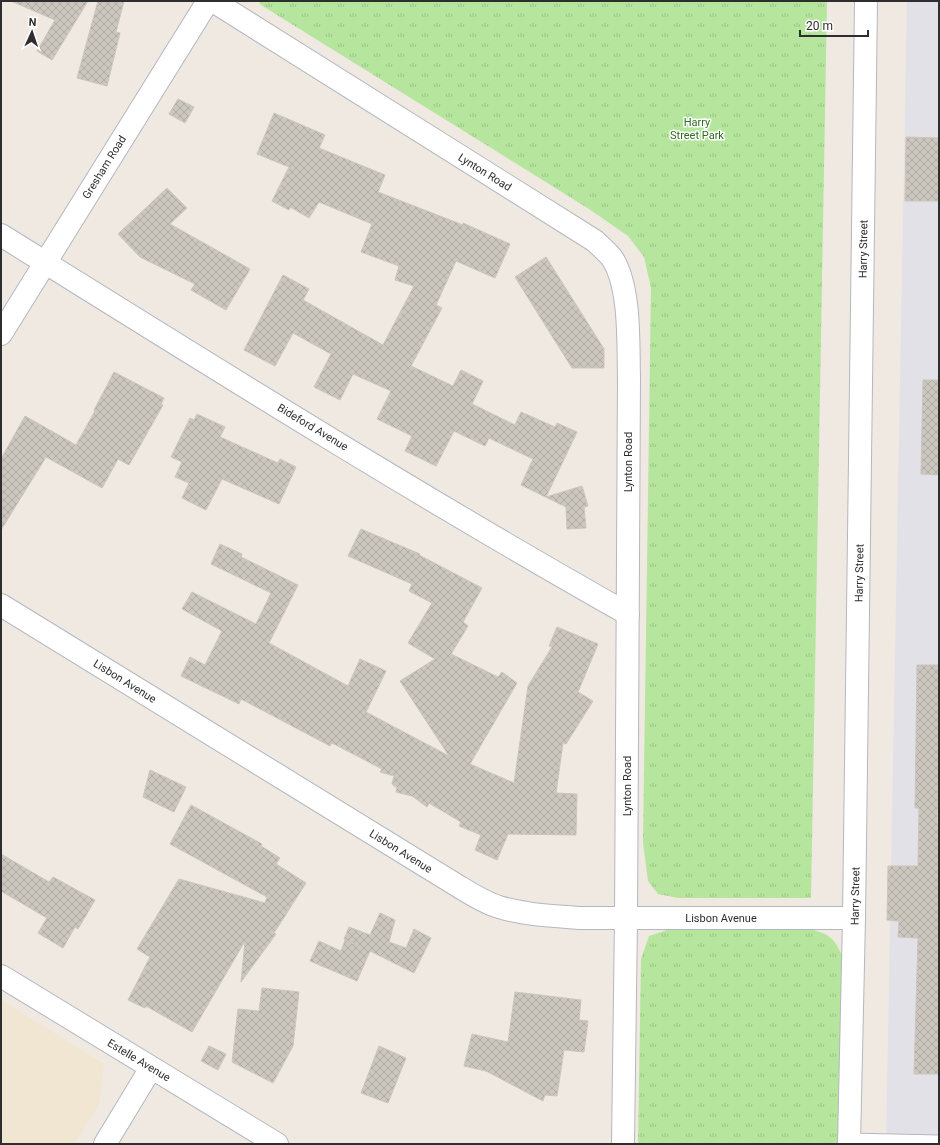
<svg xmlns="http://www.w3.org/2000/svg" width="940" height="1145" viewBox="0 0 940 1145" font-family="Roboto,sans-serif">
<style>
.industrial{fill:#e3e1e8}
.education{fill:#f0e6d1}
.park{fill:url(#park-tufts)}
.building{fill:url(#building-cross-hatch);stroke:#cbc5ba}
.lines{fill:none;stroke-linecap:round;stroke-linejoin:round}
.service-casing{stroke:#b4b7c1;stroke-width:15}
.minor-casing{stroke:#b4b7c1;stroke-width:24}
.service{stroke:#fff;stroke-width:13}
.minor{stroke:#fff;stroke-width:22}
.labels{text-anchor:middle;stroke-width:3;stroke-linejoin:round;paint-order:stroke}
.park-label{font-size:11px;fill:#2c6e1b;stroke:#fff}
.street-label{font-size:11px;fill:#2e2e2e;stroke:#fff}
</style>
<defs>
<pattern id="park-tufts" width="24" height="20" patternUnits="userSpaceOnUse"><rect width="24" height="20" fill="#b6e59e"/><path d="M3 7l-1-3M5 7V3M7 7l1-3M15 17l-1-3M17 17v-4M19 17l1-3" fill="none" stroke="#9dc588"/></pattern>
<pattern id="building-cross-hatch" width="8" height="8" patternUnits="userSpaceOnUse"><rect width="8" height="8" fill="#cbc7bf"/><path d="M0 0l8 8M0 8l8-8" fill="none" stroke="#afaba4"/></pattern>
</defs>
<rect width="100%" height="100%" fill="#efe9e1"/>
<!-- industrial -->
<path class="industrial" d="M907 1H939V1144H886Z"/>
<!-- education -->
<path class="education" d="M1 1000 104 1064 99 1104 74 1144H1Z"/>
<!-- park -->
<g class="park">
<path d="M258 1H827L811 898H678L658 894 648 881 643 843 651 288 644 257 628 236 589 209 261 5Z"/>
<path d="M810 929C830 934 835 939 843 958L839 1144H638L641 959 649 936 667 930Z"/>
</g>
<!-- building -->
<g class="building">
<path d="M11 1H88L52 60 37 51 55 20Z"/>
<path d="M98 1H124L116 32 120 33 107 86 77 78Z"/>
<path d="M178 99 194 107 185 123 169 114Z"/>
<path d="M274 113 325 135 319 148 385 175 378 192 463 225V223L510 244 495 278 456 261 436 305 442 308 411 366 453 386 461 370 483 381 472 404 515 425 521 412 555 427 557 423 577 432 546 497 582 486 588 506 584 507 586 528 567 529 566 507 521 485 533 459 489 438 485 446 454 431 436 466 405 451 412 436 377 419 391 391 353 374 340 400 314 387 331 354 293 333 275 366 244 350 283 275 309 289 303 300 383 345 414 286 395 280 399 266 361 252 372 224 319 202 309 218 290 207 289 210 272 201 289 167 257 154Z"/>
<path d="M906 137 939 138V201H905Z"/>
<path d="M167 188 187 208 170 224 250 269 226 310 191 290 195 284 140 257 118 234Z"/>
<path d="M546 257 604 349V368H572L515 277Z"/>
<path d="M114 372 164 398 161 404 163 405 129 465 118 459 102 488 46 457 1 530V459L25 416 76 445 95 411 94 410Z"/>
<path d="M923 380H939V475L921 474Z"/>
<path d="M197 414 225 427 220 437 278 463 280 459 296 467 279 504 222 479 206 510 182 498 189 483 175 477 182 462 171 457 190 418 194 420Z"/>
<path d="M361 529 420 554 419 555 482 588 463 622 468 626 451 654 498 677 502 672 517 683 470 764 514 783 528 686 552 647 549 646 557 627 598 644 578 692 593 701 566 744 563 743 556 793 577 794 576 835 508 834 497 860 475 850 481 835 459 826 461 822 429 803 427 807 412 796 396 792 397 788 392 784 394 776 380 772 382 769 332 743 330 746 241 699 239 704 181 676 190 657 205 665 222 631 182 609 192 592 256 624 271 593 211 564 220 544 242 554 241 557 298 585 269 643 348 686 360 659 386 671 366 712 449 756 400 681 435 659 408 643 432 603 409 591 412 584 348 556Z"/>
<path d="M917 665H939V784H938L937 824H939V1074H914L918 938 898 937 899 921 887 920 888 866H918L919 808H915Z"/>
<path d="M150 770 186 787 174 812 143 797Z"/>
<path d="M191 805 262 844 261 846 280 858 276 864 306 883 274 933 276 934 241 982 245 941 192 1032 146 1006 145 1008 128 1000 150 957 137 949 179 879 265 903 267 897 170 844Z"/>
<path d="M1 854 49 882 53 877 95 900 78 929 75 927 63 948 38 933 47 918 1 891Z"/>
<path d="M380 913 395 920 389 942 406 948 414 929 431 938 414 973 370 951 357 981 310 961 319 941 341 951 345 940 362 948 344 939 349 927 370 935Z"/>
<path d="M262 988 299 992 293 1046 273 1083 232 1062 238 1009 259 1011Z"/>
<path d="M515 992 581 1000 579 1020 588 1021 584 1052 564 1050 557 1096 545 1095 543 1101 486 1071 464 1066 472 1034 508 1042Z"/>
<path d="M209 1046 226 1054 218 1070 201 1061Z"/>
<path d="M379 1046 406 1058 388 1103 361 1093Z"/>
</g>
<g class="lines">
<!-- service casing -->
<g class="service-casing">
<path id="service" d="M849 1140 939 1142"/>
</g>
<!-- minor casing -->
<g class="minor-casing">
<g id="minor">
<path d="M213 1 595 241C600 246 607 252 612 258 631 287 628 344 629 378L626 919 623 1144"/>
<path d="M1 235C208 364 415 494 628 614"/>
<path d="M1 334 208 1"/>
<path d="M1 605 458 886C471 894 485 903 499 907 525 915 554 916 581 918H854"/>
<path d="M1 976 277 1144"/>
<path d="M105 1144 151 1068"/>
<path d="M849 1144 854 918 866 1"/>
</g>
</g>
<!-- service -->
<use href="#service" class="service"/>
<!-- minor -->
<use href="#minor" class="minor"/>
</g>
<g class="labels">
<!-- park labels -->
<g class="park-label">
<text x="697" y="126">Harry<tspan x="697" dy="13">Street Park</tspan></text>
</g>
<!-- street labels -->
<g class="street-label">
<text transform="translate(104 167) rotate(-58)" y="4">Gresham Road</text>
<text transform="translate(485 172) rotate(32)" y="4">Lynton Road</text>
<text transform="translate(863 249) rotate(-89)" y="4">Harry Street</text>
<text transform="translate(313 427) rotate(31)" y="4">Bideford Avenue</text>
<text transform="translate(628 462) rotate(-90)" y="4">Lynton Road</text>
<text transform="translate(859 573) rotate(-89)" y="4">Harry Street</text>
<text transform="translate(125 681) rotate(32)" y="4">Lisbon Avenue</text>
<text transform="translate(627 786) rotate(-90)" y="4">Lynton Road</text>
<text transform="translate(401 851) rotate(32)" y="4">Lisbon Avenue</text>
<text transform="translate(855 896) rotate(-89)" y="4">Harry Street</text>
<text x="721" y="922">Lisbon Avenue</text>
<text transform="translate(139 1060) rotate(31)" y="4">Estelle Avenue</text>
</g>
</g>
<!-- border -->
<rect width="940" height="1145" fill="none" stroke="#2e2e2e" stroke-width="4"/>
<!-- north arrow -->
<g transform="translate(32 32) rotate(3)" stroke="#ffffff" stroke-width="3" paint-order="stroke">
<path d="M0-3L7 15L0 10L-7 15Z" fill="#2e2e2e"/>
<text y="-6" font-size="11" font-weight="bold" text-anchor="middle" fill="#2e2e2e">N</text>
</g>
<!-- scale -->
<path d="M800 30v6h68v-6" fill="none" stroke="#2e2e2e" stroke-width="2"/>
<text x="806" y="30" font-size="12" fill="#2e2e2e" stroke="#ffffff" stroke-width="3" paint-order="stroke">20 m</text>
</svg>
